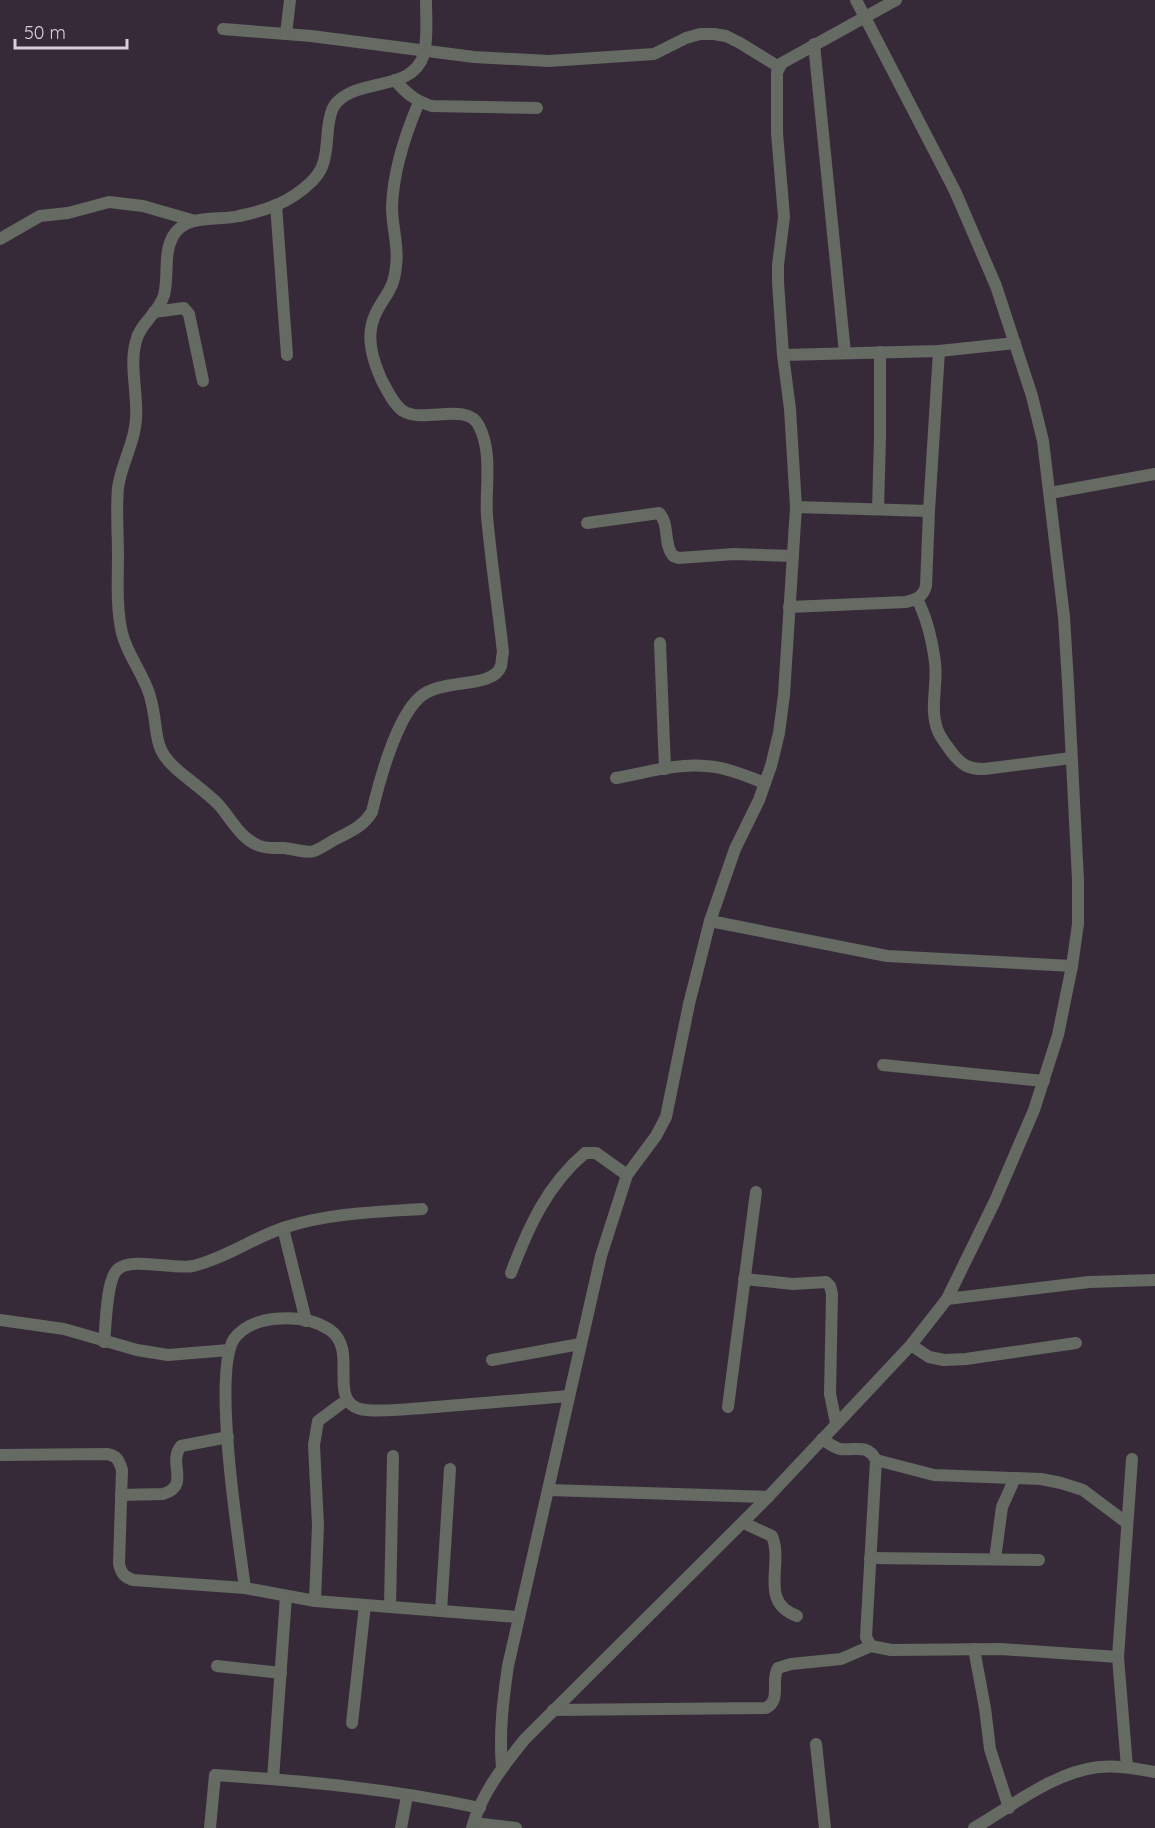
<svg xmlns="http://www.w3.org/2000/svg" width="1155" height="1828" viewBox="0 0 1155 1828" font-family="Quicksand,sans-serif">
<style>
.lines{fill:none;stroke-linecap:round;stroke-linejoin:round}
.street{stroke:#656a62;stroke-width:12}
</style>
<rect width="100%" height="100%" fill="#362a39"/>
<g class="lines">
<!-- street -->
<g class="street">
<path d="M223 29 311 36 474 57 549 61 654 54 686 38 700 34H714L726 36 740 43 779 67"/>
<path d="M286 34 290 0"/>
<path d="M814 44 845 353"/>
<path d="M395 80C406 93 415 101 432 106L537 108"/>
<path d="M419 102C405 135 393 171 392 207 392 227 399 247 396 266 394 291 384 295 375 315 365 337 373 361 382 381 387 390 394 405 403 411 424 424 467 401 479 426 493 453 485 488 487 516 491 561 498 607 503 652 502 656 502 661 501 666 493 690 440 677 419 698 396 719 379 782 372 812 362 828 349 832 334 840 307 857 313 852 284 848 276 848 268 849 260 846 240 839 231 818 218 804 208 794 197 786 186 777 146 747 162 733 149 693 142 672 127 654 122 633 116 607 118 580 118 555 118 533 116 510 118 488 121 464 135 443 136 419 138 393 129 366 136 341 140 323 159 313 164 295 169 276 163 254 173 236 187 213 218 221 239 216 259 212 279 206 295 195 326 174 325 163 328 129 329 122 330 112 334 106 355 76 412 94 424 54 428 38 426 17 426 0"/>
<path d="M276 205 287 355"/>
<path d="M0 239 40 216 68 213 109 202 143 206 195 221"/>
<path d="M154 312 184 308 189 314 203 381"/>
<path d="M783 355 939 351 1015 343"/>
<path d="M1050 493 1155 474"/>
<path d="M796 507 929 511"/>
<path d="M878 509 880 438V352"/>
<path d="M587 523 659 513C670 524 663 544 673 556L679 558 734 554 793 556"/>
<path d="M917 599C927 618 932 640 935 662 938 684 929 710 938 731 941 739 948 747 953 754 963 766 969 769 984 769L1071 758"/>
<path d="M789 607 906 602C917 599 923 597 926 586L929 511 939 351"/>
<path d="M660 643 665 769"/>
<path d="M616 778C645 773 676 763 706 766 726 767 746 776 765 783"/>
<path d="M710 921 887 956 1072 966"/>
<path d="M883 1065 1044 1081"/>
<path d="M283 1228 306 1321"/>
<path d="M511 1273C528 1228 547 1185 585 1153H596L627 1175"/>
<path d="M744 1279 793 1284 826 1282 830 1286 832 1294 830 1394 836 1423"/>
<path d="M947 1299 1089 1282 1155 1280"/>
<path d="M0 1320 64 1329 137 1350 168 1355 229 1350"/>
<path d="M104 1342C106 1326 106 1281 117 1270 131 1256 173 1270 193 1266 226 1258 254 1237 286 1227 330 1213 376 1212 422 1209"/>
<path d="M911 1345 929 1357 944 1360 966 1359 1076 1343"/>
<path d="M492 1360 580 1344"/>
<path d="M728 1407 756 1192"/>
<path d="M822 1439C828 1443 833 1447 840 1449 855 1451 867 1443 876 1460L866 1637 871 1646 891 1650 1001 1649 1118 1657"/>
<path d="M0 1455 107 1454C117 1456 119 1460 122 1470L119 1564C121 1573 124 1577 133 1580L245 1588 315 1601 518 1617"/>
<path d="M876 1460 934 1475 1041 1479 1061 1483 1083 1490 1127 1523"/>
<path d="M549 1490 768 1497"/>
<path d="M121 1495 163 1494C191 1486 167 1462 181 1446L228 1437"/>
<path d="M744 1523 772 1536C784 1564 758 1602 797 1616"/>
<path d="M870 1558 1039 1560"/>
<path d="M995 1559 1002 1507 1015 1478"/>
<path d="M245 1588C239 1543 212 1373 234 1339 243 1326 258 1321 273 1319 292 1317 314 1319 330 1330 359 1350 327 1399 360 1409 374 1413 407 1409 423 1408 472 1404 520 1400 569 1396"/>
<path d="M315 1601 318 1525 314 1445 318 1421 341 1404"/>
<path d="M390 1607 393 1456"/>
<path d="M441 1611 450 1469"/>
<path d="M974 1649 985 1708 990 1749 1009 1808"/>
<path d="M217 1666 281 1673"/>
<path d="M553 1710 766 1708C782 1700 770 1681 778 1668L791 1664 841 1659 871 1646"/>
<path d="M352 1723 365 1605"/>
<path d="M816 1744 825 1828"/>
<path d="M1127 1767 1118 1657 1132 1459"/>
<path d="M502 1768C499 1733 503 1700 508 1666L601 1256 627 1175 656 1136 666 1117 689 1004 710 921 735 849 759 800 771 766 779 733 784 695 796 507 790 409 783 355 778 282V265L784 217 777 133V72L782 63 896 0"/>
<path d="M273 1779 286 1596"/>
<path d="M474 1823 516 1828"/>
<path d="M210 1828 215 1775C304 1781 393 1789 480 1808"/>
<path d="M401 1828 407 1796"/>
<path d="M472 1828C481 1794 503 1766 525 1739L768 1497 911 1345 947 1299 995 1201 1034 1110 1058 1035 1072 966 1078 924V880L1068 683 1064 617 1043 441 1032 396 996 286 955 191 856 0"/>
<path d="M974 1828C1012 1806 1054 1772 1099 1767 1118 1765 1137 1769 1155 1772"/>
</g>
</g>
<!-- scale -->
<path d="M15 39v9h112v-9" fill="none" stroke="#d7cfd9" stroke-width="3"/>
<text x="24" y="39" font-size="18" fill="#d7cfd9" stroke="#362a39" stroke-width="4.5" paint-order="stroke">50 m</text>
</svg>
